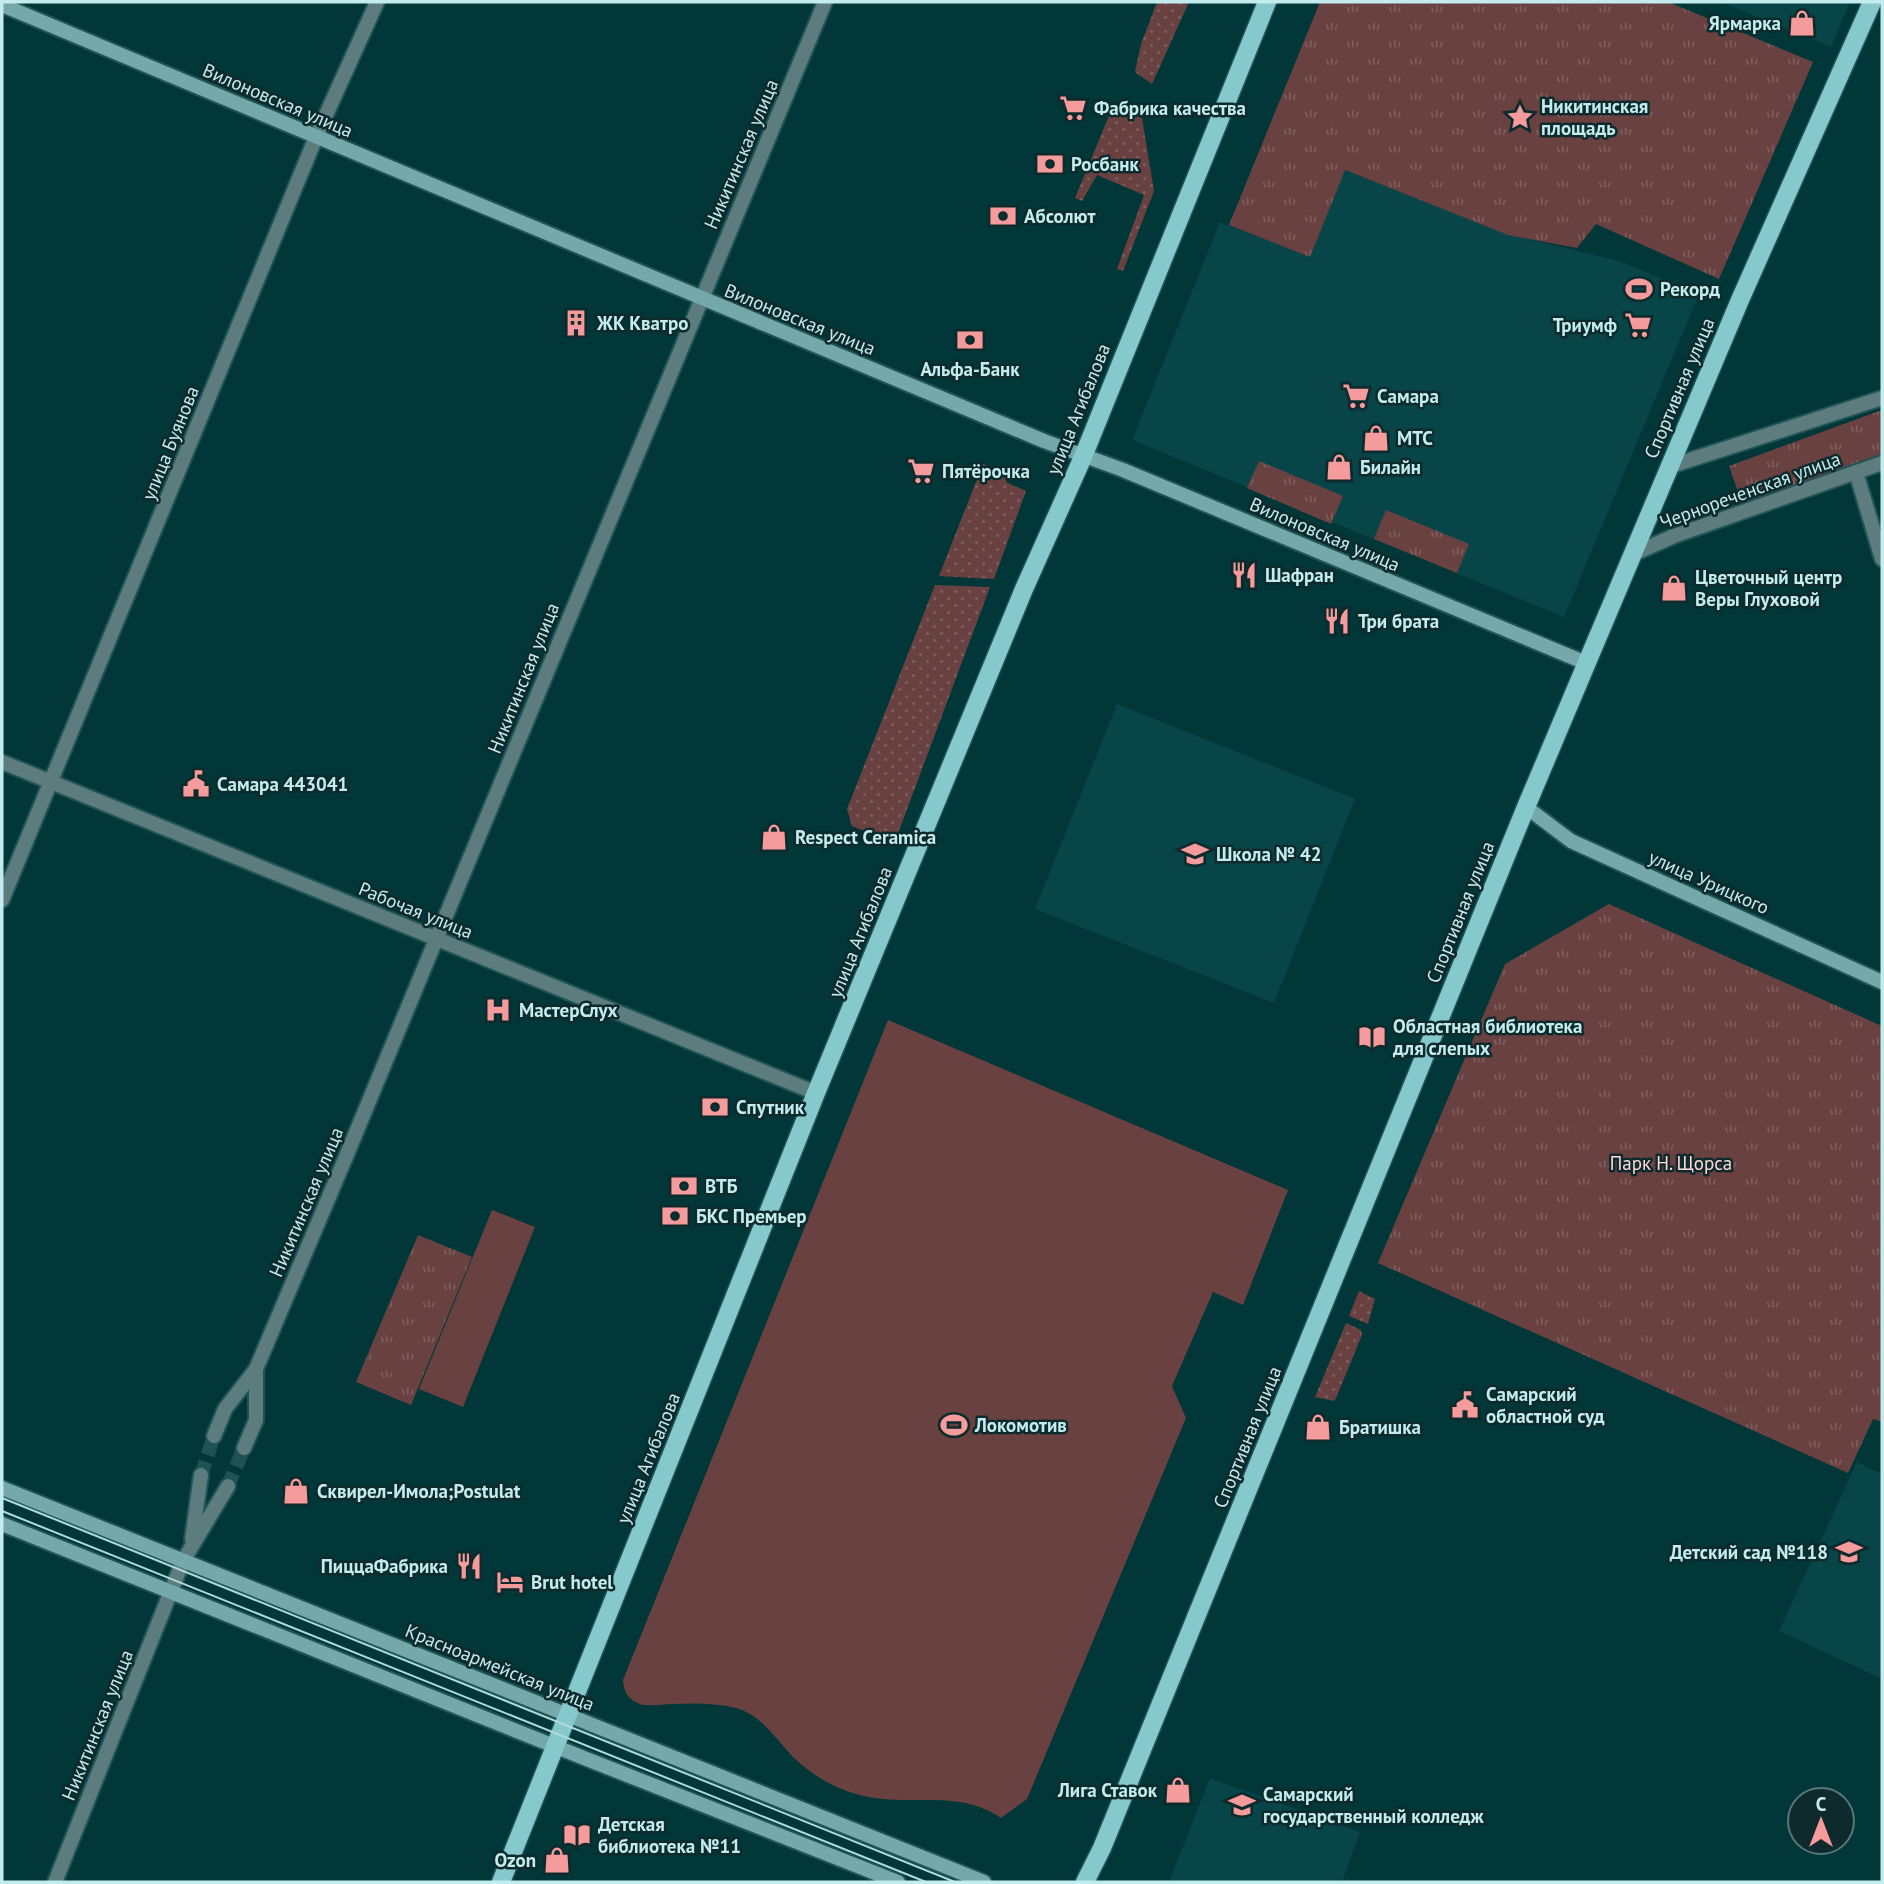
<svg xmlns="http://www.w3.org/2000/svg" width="1884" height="1884" viewBox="0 0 1884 1884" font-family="'PT Sans',sans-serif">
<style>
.built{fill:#084548}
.grass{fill:url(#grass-dots)}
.park{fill:url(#park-tufts)}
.pitch{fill:#6a4141}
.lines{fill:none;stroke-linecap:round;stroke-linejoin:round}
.minor-tunnel{stroke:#1e5254;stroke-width:14;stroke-dasharray:14 7;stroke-linecap:butt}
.minor-casing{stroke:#205456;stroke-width:18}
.secondary-casing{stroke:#205456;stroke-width:18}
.primary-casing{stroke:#205456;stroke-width:21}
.minor{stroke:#5c7c7e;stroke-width:14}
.secondary{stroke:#74a8aa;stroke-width:14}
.primary{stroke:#85c9cd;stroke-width:18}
.tram{stroke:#afd9db;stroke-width:2}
.labels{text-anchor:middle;stroke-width:5;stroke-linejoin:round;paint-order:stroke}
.poi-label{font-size:19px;font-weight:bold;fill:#c3ecee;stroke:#0e2a2c;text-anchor:start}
.street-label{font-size:19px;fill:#c3ecee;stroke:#0e2a2c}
.park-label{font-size:19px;fill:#fed7d6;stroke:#0e2a2c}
</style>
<defs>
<pattern id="grass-dots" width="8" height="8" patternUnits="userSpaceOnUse" patternTransform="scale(1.75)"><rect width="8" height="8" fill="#6a4141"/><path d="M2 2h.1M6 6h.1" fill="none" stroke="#7e5d5d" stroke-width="1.8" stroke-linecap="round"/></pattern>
<pattern id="park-tufts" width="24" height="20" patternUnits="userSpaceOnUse" patternTransform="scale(1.75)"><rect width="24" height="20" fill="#6a4141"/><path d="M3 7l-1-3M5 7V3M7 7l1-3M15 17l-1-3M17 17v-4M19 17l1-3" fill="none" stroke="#7e5d5d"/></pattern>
</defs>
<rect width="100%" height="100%" fill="#013739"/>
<!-- built -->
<g class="built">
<path d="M1721 2H1850L1831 47Z"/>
<path d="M1344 170 1508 234 1619 261 1699 294 1564 617 1132 440 1220 222 1310 257Z"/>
<path d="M1117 704 1355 799 1274 1003 1035 909Z"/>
<path d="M1857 1462 1882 1474V1679L1779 1631Z"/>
<path d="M1210 1778 1360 1832 1342 1882H1169Z"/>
</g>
<!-- grass -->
<g class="grass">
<path d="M1157 2H1189L1152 84 1135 72 1141 44Z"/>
<path d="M1113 106 1142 118 1154 191 1123 271 1117 269 1144 195 1097 175 1082 201 1075 198Z"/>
<path d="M983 464 1008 475 1006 482 1026 491 994 579 939 576Z"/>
<path d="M935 585 990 587 897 836H877L852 826 847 809Z"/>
<path d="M1359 1291 1375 1299 1368 1324 1349 1316Z"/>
<path d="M1346 1323 1361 1330 1362 1335 1336 1398 1334 1401 1315 1397Z"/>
</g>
<!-- park -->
<g class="park">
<path d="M1320 2H1668L1813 62 1719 279 1596 224 1577 248 1508 235 1345 170 1310 257 1229 225Z"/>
<path d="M1882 410V455L1743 506 1729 466Z"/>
<path d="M1259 461 1343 496 1331 524 1247 488Z"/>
<path d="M1386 510 1469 544 1457 573 1374 539Z"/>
<path d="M1609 904 1882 1026V1422L1873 1419 1848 1473 1378 1263 1505 964Z"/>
<path d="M418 1235 472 1257 411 1405 356 1382Z"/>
</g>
<!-- pitch -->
<g class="pitch">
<path d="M888 1020 1288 1190 1243 1305 1213 1292 1172 1386 1186 1418 1027 1799 1001 1818C957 1787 905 1809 856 1794 832 1787 810 1774 792 1756 776 1739 760 1714 736 1708 715 1703 694 1703 672 1704 662 1704 650 1707 640 1704 628 1700 624 1692 623 1680Z"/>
<path d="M492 1210 535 1227 463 1407 419 1389Z"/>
</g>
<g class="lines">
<!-- minor-tunnel -->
<g class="minor-tunnel">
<path d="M201 1475 214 1436"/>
<path d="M228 1486 244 1448"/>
</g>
<!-- minor casing -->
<g class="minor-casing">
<g id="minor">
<path d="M1668 467 1882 398"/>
<path d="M1856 472 1882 559"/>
<path d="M1631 555 1674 536 1882 463"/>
<path d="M2 762 816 1093"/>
<path d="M2 900 316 137 377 2"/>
<path d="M214 1436 225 1409 256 1369 345 1159 825 2"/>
<path d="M244 1448 256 1420V1369"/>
<path d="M192 1539 201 1475"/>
<path d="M55 1882 183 1561 228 1486"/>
</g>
</g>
<!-- secondary casing -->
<g class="secondary-casing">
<g id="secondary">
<path d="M2 5 1044 441 1123 470 1586 663"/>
<path d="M1526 807 1571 841 1882 982"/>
<path d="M2 1488 984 1882"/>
<path d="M2 1524 584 1758 898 1882"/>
</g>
</g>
<!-- primary casing -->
<g class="primary-casing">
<g id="primary">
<path d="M501 1882 816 1093 1024 589 1083 457 1267 2"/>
<path d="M1085 1882 1102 1848 1526 807 1740 300 1872 2"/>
</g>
</g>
<!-- minor -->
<use href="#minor" class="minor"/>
<!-- secondary -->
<use href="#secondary" class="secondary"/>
<!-- primary -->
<use href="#primary" class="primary"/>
<!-- tram -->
<g class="tram">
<path d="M2 1498 955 1882"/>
<path d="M2 1511 926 1882"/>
</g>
</g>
<!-- icons -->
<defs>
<g id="shop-bare" transform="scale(2.1)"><path d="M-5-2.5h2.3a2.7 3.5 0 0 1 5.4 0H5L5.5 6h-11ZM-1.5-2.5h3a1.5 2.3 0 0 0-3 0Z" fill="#f59b9b" stroke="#0e2a2c" stroke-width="2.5" paint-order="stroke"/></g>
<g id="supermarket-bare" transform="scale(2.1)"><path d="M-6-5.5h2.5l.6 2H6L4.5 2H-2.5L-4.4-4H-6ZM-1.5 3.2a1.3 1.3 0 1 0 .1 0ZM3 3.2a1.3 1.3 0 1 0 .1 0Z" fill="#f59b9b" stroke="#0e2a2c" stroke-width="2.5" paint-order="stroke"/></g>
<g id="sight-bare" transform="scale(2.1)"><path d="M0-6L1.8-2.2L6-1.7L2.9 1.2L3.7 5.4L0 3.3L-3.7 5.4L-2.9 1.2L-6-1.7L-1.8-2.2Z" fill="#f59b9b" stroke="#0e2a2c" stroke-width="2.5" paint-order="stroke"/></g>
<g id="bank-bare" transform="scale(2.1)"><path d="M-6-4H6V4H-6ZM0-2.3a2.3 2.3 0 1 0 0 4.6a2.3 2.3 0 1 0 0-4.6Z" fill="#f59b9b" stroke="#0e2a2c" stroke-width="2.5" paint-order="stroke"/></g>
<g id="stadium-bare" transform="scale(2.1)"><path d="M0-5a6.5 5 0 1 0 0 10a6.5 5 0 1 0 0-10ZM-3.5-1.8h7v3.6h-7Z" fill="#f59b9b" stroke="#0e2a2c" stroke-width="2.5" paint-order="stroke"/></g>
<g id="building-bare" transform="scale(2.1)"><path d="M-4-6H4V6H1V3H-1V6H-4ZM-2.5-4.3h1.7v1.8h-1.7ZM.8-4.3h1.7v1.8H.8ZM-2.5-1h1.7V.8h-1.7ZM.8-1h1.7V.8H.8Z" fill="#f59b9b" stroke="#0e2a2c" stroke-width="2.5" paint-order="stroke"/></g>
<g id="restaurant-bare" transform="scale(2.1)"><path d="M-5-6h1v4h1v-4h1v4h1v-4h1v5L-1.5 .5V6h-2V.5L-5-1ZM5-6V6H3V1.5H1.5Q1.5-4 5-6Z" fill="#f59b9b" stroke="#0e2a2c" stroke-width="2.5" paint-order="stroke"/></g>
<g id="civic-bare" transform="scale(2.1)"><path d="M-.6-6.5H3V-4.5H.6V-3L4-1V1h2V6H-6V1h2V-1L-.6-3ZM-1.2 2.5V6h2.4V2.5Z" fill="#f59b9b" stroke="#0e2a2c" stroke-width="2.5" paint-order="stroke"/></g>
<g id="school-bare" transform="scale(2.1)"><path d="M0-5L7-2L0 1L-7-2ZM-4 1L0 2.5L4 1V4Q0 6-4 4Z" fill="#f59b9b" stroke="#0e2a2c" stroke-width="2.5" paint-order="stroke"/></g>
<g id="hospital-bare" transform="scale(2.1)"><path d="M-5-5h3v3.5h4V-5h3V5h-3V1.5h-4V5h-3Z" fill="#f59b9b" stroke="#0e2a2c" stroke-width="2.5" paint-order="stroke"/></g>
<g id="library-bare" transform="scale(2.1)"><path d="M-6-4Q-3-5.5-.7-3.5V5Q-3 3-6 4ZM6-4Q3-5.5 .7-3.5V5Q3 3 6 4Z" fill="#f59b9b" stroke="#0e2a2c" stroke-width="2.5" paint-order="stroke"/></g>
<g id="hotel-bare" transform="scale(2.1)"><path d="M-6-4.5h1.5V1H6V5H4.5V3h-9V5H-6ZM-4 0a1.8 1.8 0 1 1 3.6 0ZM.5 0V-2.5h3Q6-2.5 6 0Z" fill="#f59b9b" stroke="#0e2a2c" stroke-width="2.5" paint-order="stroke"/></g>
<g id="university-bare" transform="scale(2.1)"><path d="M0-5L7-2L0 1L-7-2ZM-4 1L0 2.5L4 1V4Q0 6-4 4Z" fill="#f59b9b" stroke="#0e2a2c" stroke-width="2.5" paint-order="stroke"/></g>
</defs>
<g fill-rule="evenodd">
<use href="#shop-bare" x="1802" y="23"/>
<use href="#supermarket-bare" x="1073" y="108"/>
<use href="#sight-bare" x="1520" y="117"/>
<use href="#bank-bare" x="1050" y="164"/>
<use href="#bank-bare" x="1003" y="216"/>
<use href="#stadium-bare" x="1639" y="289"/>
<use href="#building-bare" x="576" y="323"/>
<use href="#supermarket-bare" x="1638" y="325"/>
<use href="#bank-bare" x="970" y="340"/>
<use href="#supermarket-bare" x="1356" y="396"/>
<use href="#shop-bare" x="1376" y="438"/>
<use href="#shop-bare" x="1339" y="467"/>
<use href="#supermarket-bare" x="921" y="471"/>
<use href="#restaurant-bare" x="1244" y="575"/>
<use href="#shop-bare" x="1674" y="588"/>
<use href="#restaurant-bare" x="1337" y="621"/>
<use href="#civic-bare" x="196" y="784"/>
<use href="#shop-bare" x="774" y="837"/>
<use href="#school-bare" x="1195" y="854"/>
<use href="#hospital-bare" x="498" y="1010"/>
<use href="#library-bare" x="1372" y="1037"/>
<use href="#bank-bare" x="715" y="1107"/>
<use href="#bank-bare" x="684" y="1186"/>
<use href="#bank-bare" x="675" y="1216"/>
<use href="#civic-bare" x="1465" y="1405"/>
<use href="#stadium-bare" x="954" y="1425"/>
<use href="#shop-bare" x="1318" y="1427"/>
<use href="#shop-bare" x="296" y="1491"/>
<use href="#school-bare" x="1849" y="1552"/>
<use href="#restaurant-bare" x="469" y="1566"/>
<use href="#hotel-bare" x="510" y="1582"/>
<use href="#shop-bare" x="1178" y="1790"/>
<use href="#university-bare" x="1242" y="1805"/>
<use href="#library-bare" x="577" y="1835"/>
<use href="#shop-bare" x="557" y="1860"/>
</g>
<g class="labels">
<!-- poi labels -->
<g class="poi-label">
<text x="1781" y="30" text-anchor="end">Ярмарка</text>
<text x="1541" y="113">Никитинская<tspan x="1541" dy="22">площадь</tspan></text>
<text x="1094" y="115">Фабрика качества</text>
<text x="1071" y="171">Росбанк</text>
<text x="1024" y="223">Абсолют</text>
<text x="1660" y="296">Рекорд</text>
<text x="597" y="330">ЖК Кватро</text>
<text x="1617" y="332" text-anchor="end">Триумф</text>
<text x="970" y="376" text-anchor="middle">Альфа-Банк</text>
<text x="1377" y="403">Самара</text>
<text x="1397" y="445">МТС</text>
<text x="1360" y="474">Билайн</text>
<text x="942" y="478">Пятёрочка</text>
<text x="1265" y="582">Шафран</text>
<text x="1695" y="584">Цветочный центр<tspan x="1695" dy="22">Веры Глуховой</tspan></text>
<text x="1358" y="628">Три брата</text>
<text x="217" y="791">Самара 443041</text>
<text x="795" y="844">Respect Ceramica</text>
<text x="1216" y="861">Школа № 42</text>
<text x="519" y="1017">МастерСлух</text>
<text x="1393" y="1033">Областная библиотека<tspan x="1393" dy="22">для слепых</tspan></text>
<text x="736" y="1114">Спутник</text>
<text x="705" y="1193">ВТБ</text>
<text x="696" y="1223">БКС Премьер</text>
<text x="1486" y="1401">Самарский<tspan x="1486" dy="22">областной суд</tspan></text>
<text x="975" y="1432">Локомотив</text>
<text x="1339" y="1434">Братишка</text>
<text x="317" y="1498">Сквирел-Имола;Postulat</text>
<text x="1828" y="1559" text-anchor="end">Детский сад №118</text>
<text x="448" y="1573" text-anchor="end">ПиццаФабрика</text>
<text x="531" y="1589">Brut hotel</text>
<text x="1157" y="1797" text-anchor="end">Лига Ставок</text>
<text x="1263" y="1801">Самарский<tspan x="1263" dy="22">государственный колледж</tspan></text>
<text x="598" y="1831">Детская<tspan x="598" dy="22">библиотека №11</tspan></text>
<text x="536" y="1867" text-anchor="end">Ozon</text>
</g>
<!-- street labels -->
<g class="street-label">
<text transform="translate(278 100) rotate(23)" y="7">Вилоновская улица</text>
<text transform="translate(741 154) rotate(-67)" y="7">Никитинская улица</text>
<text transform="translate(800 319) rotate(22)" y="7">Вилоновская улица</text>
<text transform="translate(1679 388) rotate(-67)" y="7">Спортивная улица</text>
<text transform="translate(1078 409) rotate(-68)" y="7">улица Агибалова</text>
<text transform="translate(170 443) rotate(-68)" y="7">улица Буянова</text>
<text transform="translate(1750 490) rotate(-20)" y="7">Чернореченская улица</text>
<text transform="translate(1325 534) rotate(23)" y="7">Вилоновская улица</text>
<text transform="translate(523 678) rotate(-68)" y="7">Никитинская улица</text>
<text transform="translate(1709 882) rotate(24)" y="7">улица Урицкого</text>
<text transform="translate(416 910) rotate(22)" y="7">Рабочая улица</text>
<text transform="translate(1460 912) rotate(-68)" y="7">Спортивная улица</text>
<text transform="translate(860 932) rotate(-68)" y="7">улица Агибалова</text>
<text transform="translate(306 1202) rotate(-67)" y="7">Никитинская улица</text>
<text transform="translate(1247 1437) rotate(-68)" y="7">Спортивная улица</text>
<text transform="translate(648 1458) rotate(-68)" y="7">улица Агибалова</text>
<text transform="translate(500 1667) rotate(22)" y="7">Красноармейская улица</text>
<text transform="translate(97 1725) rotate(-68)" y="7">Никитинская улица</text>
</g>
<!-- park labels -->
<g class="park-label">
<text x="1671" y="1170">Парк Н. Щорса</text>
</g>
</g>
<!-- border -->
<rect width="1884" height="1884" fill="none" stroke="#c3ecee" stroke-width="7"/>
<!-- north arrow -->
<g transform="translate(1821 1821)"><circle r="33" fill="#0e2a2c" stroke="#56787a" stroke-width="2"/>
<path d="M0-5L12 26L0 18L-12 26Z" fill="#f59b9b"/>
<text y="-10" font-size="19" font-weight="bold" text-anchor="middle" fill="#c3ecee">С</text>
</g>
</svg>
